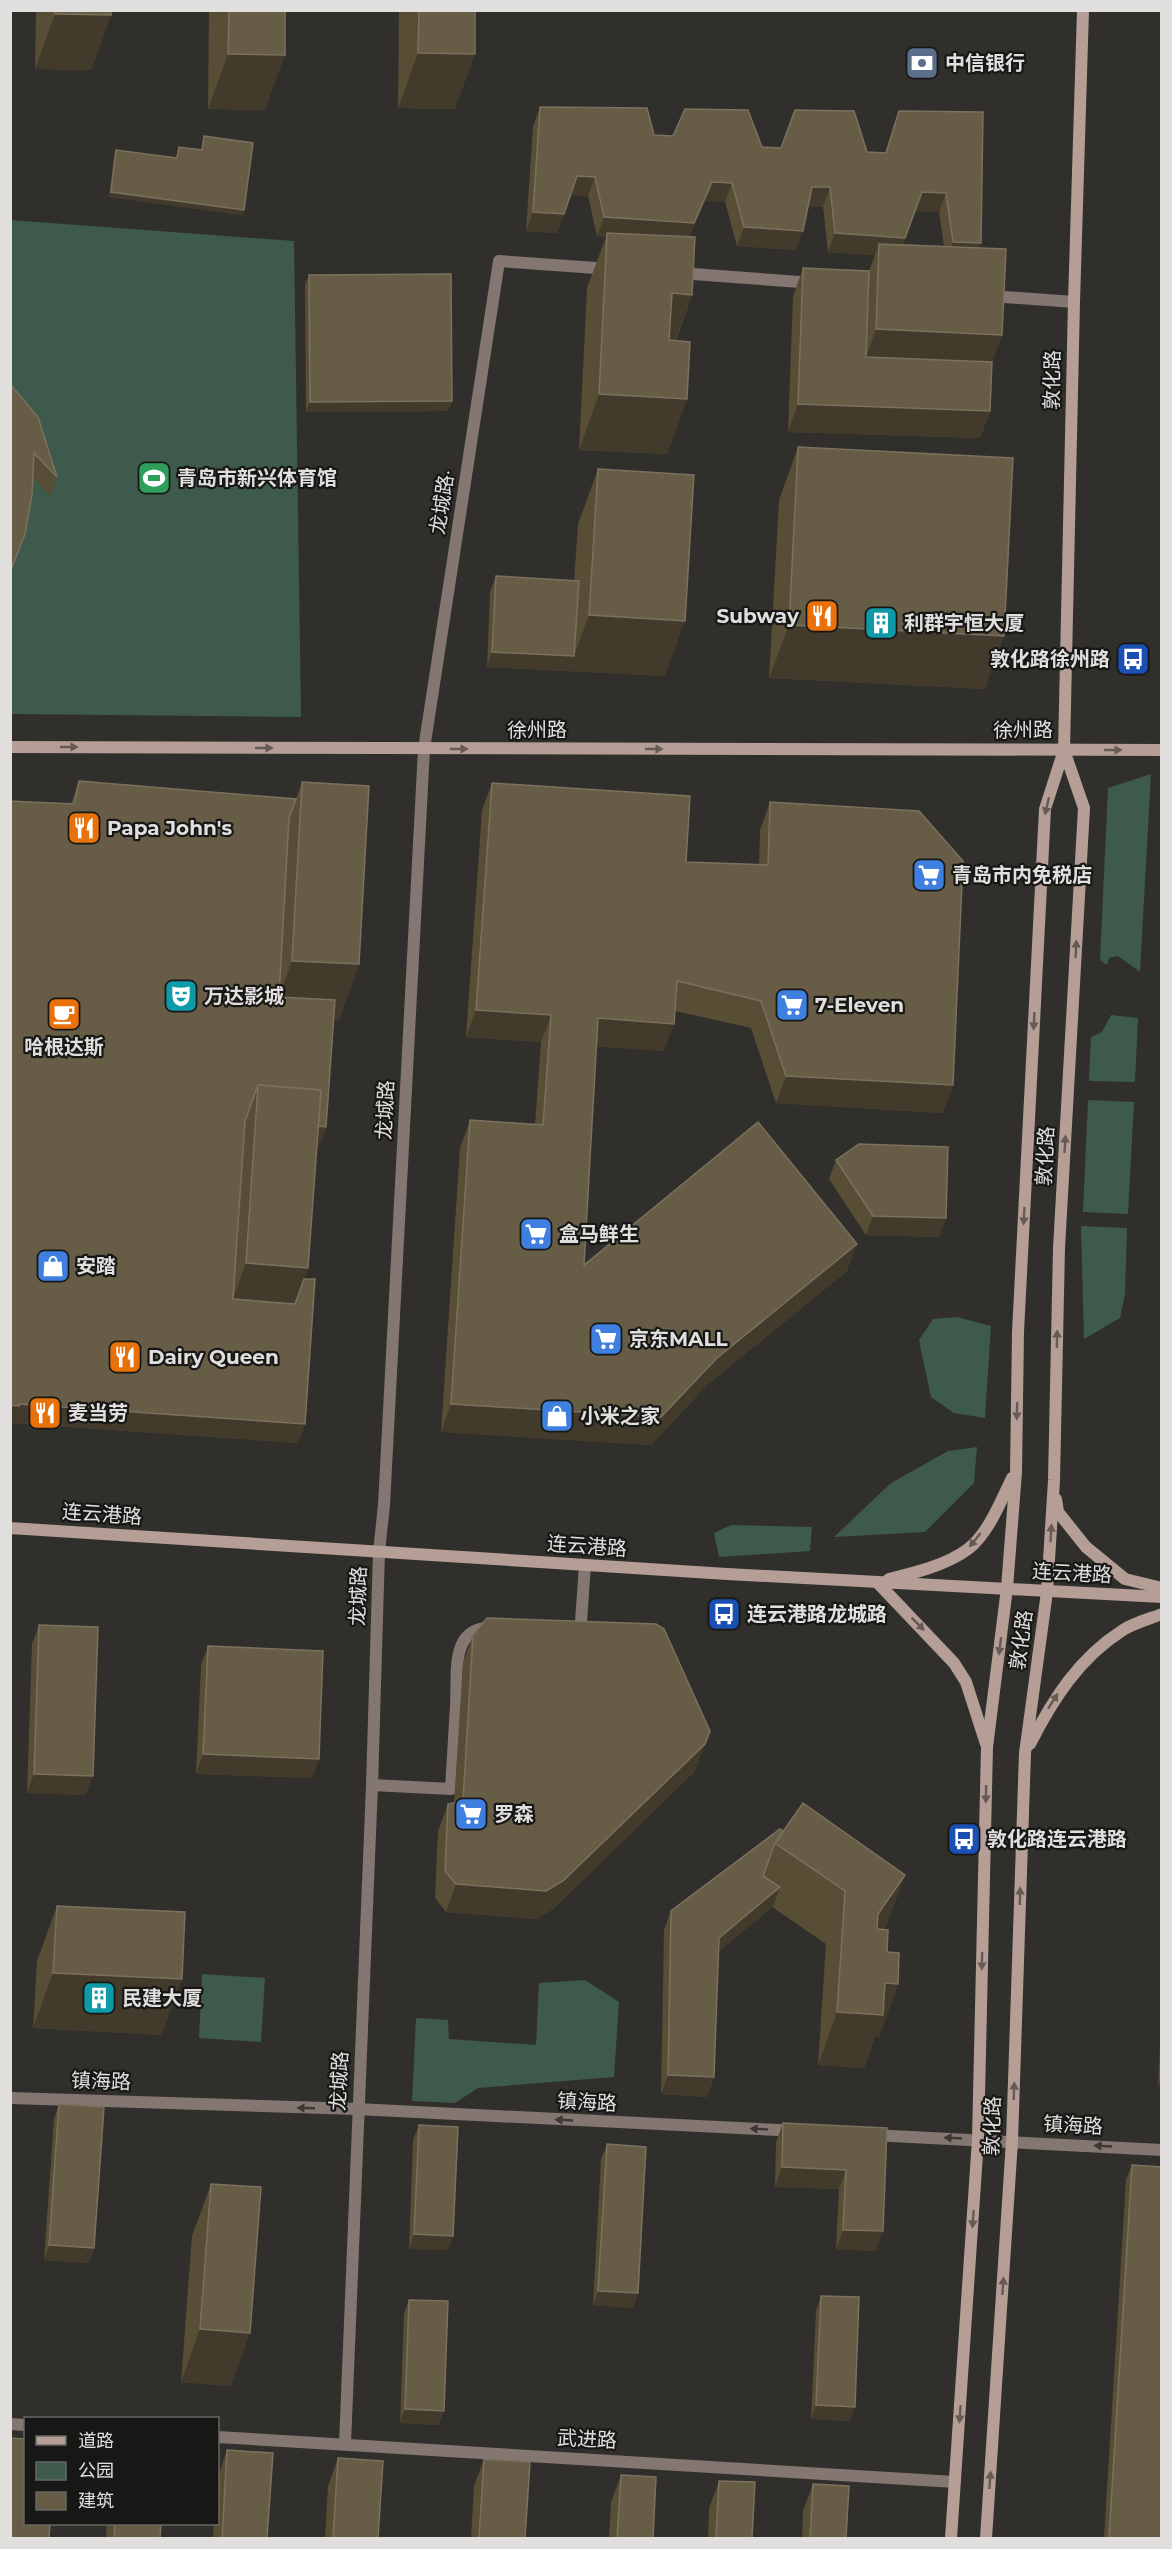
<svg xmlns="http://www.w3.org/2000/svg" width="1172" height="2549" viewBox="0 0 1172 2549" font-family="Montserrat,'Noto Sans SC',sans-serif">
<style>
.green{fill:#3e5a4c}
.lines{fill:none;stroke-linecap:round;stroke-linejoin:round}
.lane{stroke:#847671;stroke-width:12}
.street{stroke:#847671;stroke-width:12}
.secondary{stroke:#b49e96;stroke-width:12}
.wall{fill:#584d35;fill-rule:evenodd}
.shaded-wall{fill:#423a2a}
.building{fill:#675d47;stroke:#7a715e;stroke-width:1.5}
.oneway{fill:#665a56}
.oneway2{fill:#3d3835}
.labels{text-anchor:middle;stroke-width:4.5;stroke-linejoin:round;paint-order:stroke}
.poi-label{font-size:20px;font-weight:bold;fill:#e0dfdd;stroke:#171715;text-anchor:start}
.street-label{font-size:20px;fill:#e0dfdd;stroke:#171715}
</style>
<rect width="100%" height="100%" fill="#302f2c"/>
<!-- green -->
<g class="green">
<path d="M10 220 294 241 301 717 11 714Z"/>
<path d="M1151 774 1140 972 1118 956 1109 958 1107 965 1100 960 1108 788Z"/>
<path d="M1111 1015 1138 1018 1135 1082 1089 1081 1091 1037 1102 1032Z"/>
<path d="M1088 1100 1134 1102 1128 1214 1083 1212Z"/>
<path d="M1081 1226 1127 1228 1125 1294 1120 1318 1084 1339Z"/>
<path d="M957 1317 991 1326 985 1418 954 1413 931 1397 919 1340 933 1319Z"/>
<path d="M977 1447 974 1483 925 1532 834 1537 891 1483 948 1451Z"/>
<path d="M731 1525 812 1527 810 1551 719 1557 714 1533Z"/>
<path d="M202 1974 265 1978 261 2042 199 2038Z"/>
<path d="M585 1980 619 2002 614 2077 478 2088 455 2103 412 2101 416 2018 448 2020 449 2039 536 2045 539 1983Z"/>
</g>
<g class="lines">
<!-- lane -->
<g class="lane">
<path d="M580 1636 585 1565"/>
<path d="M456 1705C458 1672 449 1625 495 1628"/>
<path d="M372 1785 451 1789 456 1705H460"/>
</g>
<!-- street -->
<g class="street">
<path d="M679 273 814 283"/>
<path d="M990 296 1074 302"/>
<path d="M10 2098 357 2109 798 2131"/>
<path d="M872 2135 1162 2150"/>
<path d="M10 2424 26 2425"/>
<path d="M218 2437 955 2482"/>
<path d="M345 2444 372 1785 379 1552 384 1505 424 749 499 261 610 269"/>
</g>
<!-- secondary -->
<g class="secondary">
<path d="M10 747 1162 750"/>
<path d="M1056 1499 1058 1512 1086 1547 1125 1579 1162 1588"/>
<path d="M10 1528 727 1574 1162 1597"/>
<path d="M889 1579C914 1573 947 1565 968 1549 988 1534 1001 1501 1012 1478"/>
<path d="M877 1582 954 1663 966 1682 986 1744"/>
<path d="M1030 1744C1053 1699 1079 1658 1123 1630 1134 1623 1149 1619 1162 1614"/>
<path d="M951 2538 978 2139 987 1747 1007 1588 1016 1472 1018 1332 1045 809 1064 750 1074 302 1083 10"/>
<path d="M986 2538 1012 2141 1025 1753 1047 1592 1054 1480 1059 1248 1084 808 1064 750"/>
</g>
</g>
<!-- wall -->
<g class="wall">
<path d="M36 10H111V15L91 70 35 69Z"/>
<path d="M209 10H285L265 110 208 109Z"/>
<path d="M399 10H475L455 109 398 108Z"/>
<path d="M540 107 654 135 762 147 885 153 899 111 979 248 1002 335 992 362 990 411 980 438 788 432 793 296 803 268 869 271 875 255 828 252 823 207 808 206 796 250 737 246 725 202 705 201 689 237 692 295 676 341 687 399 667 454 579 450 587 288 606 237 597 236 588 196 570 195 557 233 526 231 533 126ZM915 211 939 212 944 246 903 244Z"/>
<path d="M204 136 242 215 109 197 114 155 116 150 176 158 179 147 201 150Z"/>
<path d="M309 275 452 401 448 411 306 412 305 285Z"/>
<path d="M10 384 57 477 50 496 33 478Z"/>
<path d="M798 447 985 689 769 678 779 500Z"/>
<path d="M598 469 665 676 487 667 490 591 496 576 574 581 578 524Z"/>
<path d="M79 781 296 799 302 782 359 964 339 1020 334 1019 326 1127 319 1146H317L308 1268 304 1279 305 1424 298 1443 13 1423 12 1425 71 804Z"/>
<path d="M492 783 686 862 759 865 760 830 770 802 953 1085 943 1113 776 1103 751 1028 675 1011 664 1051 596 1046 584 1265 847 1271 707 1385 651 1445 441 1432 460 1148 470 1120 535 1124 541 1042 466 1037 482 810Z"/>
<path d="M836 1160 946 1218 939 1237 866 1235 829 1179Z"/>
<path d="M39 1625 86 1795 27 1793 32 1644Z"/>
<path d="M473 1635 695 1771 553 1909 536 1919 446 1912 435 1898 438 1831 448 1804 454 1803 463 1663Z"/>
<path d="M208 1646 319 1759 312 1778 196 1774 201 1665Z"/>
<path d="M783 1831 905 1875 885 1929 887 1952 898 1984 879 2037 875 2036 864 2068 818 2065 826 1944 772 1907 718 1952 714 2077 707 2097 661 2094 664 1930 671 1911Z"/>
<path d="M57 1906 162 2035 33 2028 37 1961Z"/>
<path d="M1161 2025V2086H1158Z"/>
<path d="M59 2104 94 2248 89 2263 44 2260 54 2119Z"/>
<path d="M783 2123 887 2128 876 2251 836 2249 839 2189 775 2187 776 2142Z"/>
<path d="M419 2125 453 2236 448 2250 409 2249 413 2140Z"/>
<path d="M607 2144 638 2293 633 2308 593 2305 601 2159Z"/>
<path d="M1132 2165 1161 2538H1104L1126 2180Z"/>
<path d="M211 2184 231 2386 181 2382 192 2236Z"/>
<path d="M821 2296 850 2421 811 2419 816 2311Z"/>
<path d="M409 2300 439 2425 400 2423 404 2314Z"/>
<path d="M227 2450 267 2538H213L214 2523H218V2476Z"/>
<path d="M338 2458 378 2538H325L328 2486Z"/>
<path d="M484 2459 525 2538H471L474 2486Z"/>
<path d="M621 2475 653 2538H609L611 2502Z"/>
<path d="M719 2481 752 2538H708L709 2508Z"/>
<path d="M813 2484 846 2538H802L803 2511Z"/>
<path d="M107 2523H161L160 2538H106Z"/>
</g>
<!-- shaded-wall -->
<g class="shaded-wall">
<path d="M55 14 111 15 91 70 35 69Z"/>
<path d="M418 53 475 54 455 109 398 108Z"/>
<path d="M228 54 285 55 265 110 208 109Z"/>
<path d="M577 176 595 177 588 196 570 195Z"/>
<path d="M712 182 732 183 725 202 705 201 687 242 607 233 606 237 597 236 604 217Z"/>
<path d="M812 187H830L823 207 805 206Z"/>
<path d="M111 192 244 210 242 215 109 197Z"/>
<path d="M922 192 946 193 939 212 915 211Z"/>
<path d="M533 212 564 214 557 233 526 231Z"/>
<path d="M744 227 803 231 796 250 737 246Z"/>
<path d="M835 233 905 238 898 257 879 244 875 255 828 252Z"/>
<path d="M953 242 981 243 974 263 946 261Z"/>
<path d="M672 293 692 295 672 350 652 349Z"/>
<path d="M876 329 1002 335 982 390 856 385Z"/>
<path d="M599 394 687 399 667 454 579 450Z"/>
<path d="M452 401 448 411 306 412 310 402Z"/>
<path d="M798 404 990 411 980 438 788 432Z"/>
<path d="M589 615 685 621 665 676 487 667 492 652 574 656Z"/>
<path d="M789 625 1004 636 985 689 769 678Z"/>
<path d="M292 961 359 964 339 1020 272 1016Z"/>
<path d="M476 1010 551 1015 541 1042 466 1037Z"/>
<path d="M598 1018 674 1024 664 1051 588 1046Z"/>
<path d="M786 1076 953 1085 943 1113 776 1103Z"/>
<path d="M256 1122 326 1127 319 1146 254 1142Z"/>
<path d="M873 1216 946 1218 939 1237 866 1235Z"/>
<path d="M857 1244 847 1271 707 1385 651 1445 441 1432 451 1404 717 1358Z"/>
<path d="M246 1263 308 1268 288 1323 226 1318Z"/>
<path d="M19 1404 305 1424 298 1443 13 1423 12 1425H10V1405Z"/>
<path d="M705 1744 695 1771 553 1909 536 1919 446 1912 456 1884Z"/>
<path d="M203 1754 319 1759 312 1778 196 1774Z"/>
<path d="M34 1774 93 1776 86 1795 27 1793Z"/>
<path d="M905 1875 886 1927 859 1967 878 1914Z"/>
<path d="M780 1887 773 1907 712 1957 719 1938Z"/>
<path d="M53 1973 182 1979 162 2035 33 2028Z"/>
<path d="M885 1983 898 1984 879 2037 875 2036 864 2068 818 2065 837 2012Z"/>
<path d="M668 2075 714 2077 707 2097 661 2094Z"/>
<path d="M1161 2076V2086H1158Z"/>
<path d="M782 2167 846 2170 839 2189 775 2187Z"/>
<path d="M843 2230 883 2231 876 2251 836 2249Z"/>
<path d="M414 2234 453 2236 448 2250 409 2249Z"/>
<path d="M49 2245 94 2248 89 2263 44 2260Z"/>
<path d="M598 2291 638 2293 633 2308 593 2305Z"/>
<path d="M200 2329 250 2333 231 2386 181 2382Z"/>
<path d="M816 2405 855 2407 850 2421 811 2419Z"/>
<path d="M405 2409 444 2411 439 2425 400 2423Z"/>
</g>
<!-- building -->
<g class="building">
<path d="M55 10H111V15L55 14Z"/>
<path d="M229 10H285V55L228 54Z"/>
<path d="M419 10H475V54L418 53Z"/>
<path d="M540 107 647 108 654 135 673 136 685 109 748 110 762 147 781 148 795 110 854 111 867 152 886 153 899 111 983 112 981 243 953 242 946 193 922 192 905 238 835 233 830 187H812L803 231 744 227 732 183 712 182 694 223 604 217 595 177 577 176 564 214 533 212Z"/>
<path d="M204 136 253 143 244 210 111 192 116 150 177 158 179 147 202 150Z"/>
<path d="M607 233 695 237 692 295 672 293 669 340 690 342 687 399 599 394Z"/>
<path d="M879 244 1006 249 1002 335 876 329Z"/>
<path d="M803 268 869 271 866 357 992 362 990 411 798 404Z"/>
<path d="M451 274 452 401 310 402 309 275Z"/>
<path d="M10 384 38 417 57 477 34 453 32 495 25 534 10 572Z"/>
<path d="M798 447 1013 458 1004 636 789 625Z"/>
<path d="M598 469 694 475 685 621 589 615Z"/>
<path d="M496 576 579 581 574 656 492 652Z"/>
<path d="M79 781 296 799 289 818 279 997 335 1000 326 1127 318 1126 321 1090 258 1085 245 1121 233 1299 295 1304 304 1279H315L305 1424 19 1404V1406L10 1405V801L74 804Z"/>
<path d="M302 782 369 786 359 964 292 961Z"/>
<path d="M492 783 690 796 686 862 768 865 770 802 919 811 963 861 953 1085 786 1076 761 1001 677 981 674 1024 598 1018 584 1265 758 1122 857 1244 717 1358 661 1417 451 1404 470 1120 543 1125 551 1015 476 1010Z"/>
<path d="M258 1085 321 1090 308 1268 246 1263Z"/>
<path d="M859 1144 948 1147 946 1218 873 1216 836 1160Z"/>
<path d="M487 1618 656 1624 664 1629 710 1731 705 1744 563 1881 546 1891 456 1884 445 1871 448 1804 463 1801 473 1635Z"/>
<path d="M39 1625 98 1627 93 1776 34 1774Z"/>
<path d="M208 1646 323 1651 319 1759 203 1754Z"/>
<path d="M803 1803 905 1875 878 1914 877 1929 888 1930 887 1952 899 1953 898 1984 885 1983 883 2015 837 2012 845 1891 775 1843Z"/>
<path d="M780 1829 783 1831 775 1843 763 1876 780 1887 719 1938 714 2077 668 2075 671 1911Z"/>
<path d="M57 1906 185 1912 182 1979 53 1973Z"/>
<path d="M59 2104 104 2107 94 2248 49 2245Z"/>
<path d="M783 2123 887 2128 883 2231 843 2230 846 2170 782 2167Z"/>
<path d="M419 2125 458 2127 453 2236 414 2234Z"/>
<path d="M607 2144 646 2147 638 2293 598 2291Z"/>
<path d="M1132 2165 1161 2167V2538H1109Z"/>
<path d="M211 2184 261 2187 250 2333 200 2329Z"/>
<path d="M821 2296 859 2297 855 2407 816 2405Z"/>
<path d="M409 2300 448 2301 444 2411 405 2409Z"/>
<path d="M10 2438 26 2439V2523H50L49 2538H10Z"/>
<path d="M227 2450 273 2453 267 2538H222Z"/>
<path d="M338 2458 383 2461 378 2538H333Z"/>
<path d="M484 2459 530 2462 525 2538H479Z"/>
<path d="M621 2475 656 2477 653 2538H617Z"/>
<path d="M719 2481 755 2482 752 2538H716Z"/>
<path d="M813 2484 849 2486 846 2538H810Z"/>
<path d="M115 2523H161L160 2538H114Z"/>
</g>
<!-- one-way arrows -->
<defs><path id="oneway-solid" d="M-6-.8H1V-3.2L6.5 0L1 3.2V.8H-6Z" transform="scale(1.5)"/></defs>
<g class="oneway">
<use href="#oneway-solid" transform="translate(69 747)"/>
<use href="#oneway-solid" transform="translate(264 748)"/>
<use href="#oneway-solid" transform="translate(459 749)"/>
<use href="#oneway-solid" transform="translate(654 749)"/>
<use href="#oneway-solid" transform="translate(1113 750)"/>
<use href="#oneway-solid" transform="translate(1047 806) rotate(103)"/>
<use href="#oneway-solid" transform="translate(1076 949) rotate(-87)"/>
<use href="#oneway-solid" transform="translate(1034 1021) rotate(93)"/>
<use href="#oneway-solid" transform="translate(1065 1144) rotate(-87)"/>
<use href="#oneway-solid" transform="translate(1024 1216) rotate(93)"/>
<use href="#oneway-solid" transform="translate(1057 1339) rotate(-89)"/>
<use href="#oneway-solid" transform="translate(1017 1411) rotate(91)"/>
<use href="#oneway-solid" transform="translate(1051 1533) rotate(-87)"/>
<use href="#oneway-solid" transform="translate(975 1540) rotate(129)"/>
<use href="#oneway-solid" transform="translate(918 1624) rotate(45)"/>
<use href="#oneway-solid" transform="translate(1000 1646) rotate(97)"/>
<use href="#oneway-solid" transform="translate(1053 1701) rotate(-57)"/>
<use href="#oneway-solid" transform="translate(986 1794) rotate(91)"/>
<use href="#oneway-solid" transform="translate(1020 1896) rotate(-88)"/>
<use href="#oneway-solid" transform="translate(982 1961) rotate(91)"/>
<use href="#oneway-solid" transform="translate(1014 2091) rotate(-88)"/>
<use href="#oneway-solid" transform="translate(973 2219) rotate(94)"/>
<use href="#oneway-solid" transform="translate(1003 2286) rotate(-86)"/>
<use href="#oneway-solid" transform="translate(960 2414) rotate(94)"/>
<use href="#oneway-solid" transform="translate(990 2480) rotate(-86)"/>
</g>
<g class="oneway2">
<use href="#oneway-solid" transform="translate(306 2108) rotate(-178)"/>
<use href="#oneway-solid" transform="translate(564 2120) rotate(-177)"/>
<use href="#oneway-solid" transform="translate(759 2129) rotate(-177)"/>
<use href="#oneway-solid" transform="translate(953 2138) rotate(-177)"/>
<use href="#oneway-solid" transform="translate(1103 2146) rotate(-177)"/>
</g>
<!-- icons -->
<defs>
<g id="bank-square" transform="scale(1.725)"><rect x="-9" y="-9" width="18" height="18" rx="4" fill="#5c6f8a" stroke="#171715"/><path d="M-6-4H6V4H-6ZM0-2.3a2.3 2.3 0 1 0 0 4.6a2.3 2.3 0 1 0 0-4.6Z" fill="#fff"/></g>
<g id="stadium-square" transform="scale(1.725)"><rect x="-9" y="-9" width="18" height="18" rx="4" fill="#2e9e5b" stroke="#171715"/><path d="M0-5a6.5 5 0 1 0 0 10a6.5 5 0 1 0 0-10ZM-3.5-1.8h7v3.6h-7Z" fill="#fff"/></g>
<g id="restaurant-square" transform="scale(1.725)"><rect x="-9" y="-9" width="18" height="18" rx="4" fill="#e8710a" stroke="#171715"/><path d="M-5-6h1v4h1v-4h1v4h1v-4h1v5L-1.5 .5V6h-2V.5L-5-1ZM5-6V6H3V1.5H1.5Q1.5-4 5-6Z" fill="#fff"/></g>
<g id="building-square" transform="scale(1.725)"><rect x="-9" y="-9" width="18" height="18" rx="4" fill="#0f9aa8" stroke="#171715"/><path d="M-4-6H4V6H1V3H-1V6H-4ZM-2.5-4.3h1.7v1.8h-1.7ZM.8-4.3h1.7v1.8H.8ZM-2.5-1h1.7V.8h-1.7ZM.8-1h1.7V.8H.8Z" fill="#fff"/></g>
<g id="bus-square" transform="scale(1.725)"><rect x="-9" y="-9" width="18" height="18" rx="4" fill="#1a4fb4" stroke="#171715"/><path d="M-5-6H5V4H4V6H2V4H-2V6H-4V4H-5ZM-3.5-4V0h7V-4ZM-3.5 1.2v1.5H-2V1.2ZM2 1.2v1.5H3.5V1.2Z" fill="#fff"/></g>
<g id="supermarket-square" transform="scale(1.725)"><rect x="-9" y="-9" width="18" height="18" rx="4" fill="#3f7fe0" stroke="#171715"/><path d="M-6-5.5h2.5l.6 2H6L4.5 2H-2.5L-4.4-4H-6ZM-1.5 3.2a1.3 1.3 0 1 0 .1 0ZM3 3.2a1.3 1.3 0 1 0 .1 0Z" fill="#fff"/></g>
<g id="theatre-square" transform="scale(1.725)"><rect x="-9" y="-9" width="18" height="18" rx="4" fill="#0f9aa8" stroke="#171715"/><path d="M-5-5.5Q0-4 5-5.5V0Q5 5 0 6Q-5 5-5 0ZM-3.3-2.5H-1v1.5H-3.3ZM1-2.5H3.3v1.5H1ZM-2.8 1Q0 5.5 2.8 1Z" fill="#fff"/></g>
<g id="cafe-square" transform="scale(1.725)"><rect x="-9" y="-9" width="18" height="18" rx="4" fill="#e8710a" stroke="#171715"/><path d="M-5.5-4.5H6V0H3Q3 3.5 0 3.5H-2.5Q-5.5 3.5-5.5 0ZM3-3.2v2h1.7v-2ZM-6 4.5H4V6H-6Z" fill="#fff"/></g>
<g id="shop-square" transform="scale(1.725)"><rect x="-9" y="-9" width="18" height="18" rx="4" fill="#3f7fe0" stroke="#171715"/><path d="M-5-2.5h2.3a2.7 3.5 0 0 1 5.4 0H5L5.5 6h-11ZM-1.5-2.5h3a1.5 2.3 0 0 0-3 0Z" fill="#fff"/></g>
</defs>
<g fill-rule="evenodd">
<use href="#bank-square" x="922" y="63"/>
<use href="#stadium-square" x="154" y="478"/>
<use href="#restaurant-square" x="822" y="616"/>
<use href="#building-square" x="881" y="623"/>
<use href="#bus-square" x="1133" y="659"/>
<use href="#restaurant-square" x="84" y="828"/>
<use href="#supermarket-square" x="929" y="875"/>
<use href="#theatre-square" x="181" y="996"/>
<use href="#supermarket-square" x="792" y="1005"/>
<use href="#cafe-square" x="64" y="1014"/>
<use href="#supermarket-square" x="536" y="1234"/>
<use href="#shop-square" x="53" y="1266"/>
<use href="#supermarket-square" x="606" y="1339"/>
<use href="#restaurant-square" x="125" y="1357"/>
<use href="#restaurant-square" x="45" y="1413"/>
<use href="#shop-square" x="557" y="1416"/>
<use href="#bus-square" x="724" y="1614"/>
<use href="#supermarket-square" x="471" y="1814"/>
<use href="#bus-square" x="964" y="1839"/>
<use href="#building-square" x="99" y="1998"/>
</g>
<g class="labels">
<!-- poi labels -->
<g class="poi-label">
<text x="945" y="70">中信银行</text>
<text x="177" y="485">青岛市新兴体育馆</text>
<text x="799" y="623" text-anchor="end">Subway</text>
<text x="904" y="630">利群宇恒大厦</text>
<text x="1110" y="666" text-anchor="end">敦化路徐州路</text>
<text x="107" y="835">Papa John's</text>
<text x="952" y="882">青岛市内免税店</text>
<text x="204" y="1003">万达影城</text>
<text x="815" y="1012">7-Eleven</text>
<text x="64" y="1054" text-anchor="middle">哈根达斯</text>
<text x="559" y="1241">盒马鲜生</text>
<text x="76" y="1273">安踏</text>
<text x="629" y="1346">京东MALL</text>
<text x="148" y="1364">Dairy Queen</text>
<text x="68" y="1420">麦当劳</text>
<text x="580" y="1423">小米之家</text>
<text x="747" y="1621">连云港路龙城路</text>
<text x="494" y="1821">罗森</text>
<text x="987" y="1846">敦化路连云港路</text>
<text x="122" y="2005">民建大厦</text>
</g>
<!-- street labels -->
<g class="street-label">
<text transform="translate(1052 380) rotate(-89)" y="7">敦化路</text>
<text transform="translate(442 502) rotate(-81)" y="7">龙城路·</text>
<text x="537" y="737">徐州路</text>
<text x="1023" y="737">徐州路</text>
<text transform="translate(385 1110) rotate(-87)" y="7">龙城路</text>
<text transform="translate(1045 1156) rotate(-87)" y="7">敦化路</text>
<text transform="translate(102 1514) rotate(4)" y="7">连云港路</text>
<text transform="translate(587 1546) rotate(4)" y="7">连云港路</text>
<text transform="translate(1072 1573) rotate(3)" y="7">连云港路</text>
<text transform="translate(358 1596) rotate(-88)" y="7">龙城路</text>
<text transform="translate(1021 1640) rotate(-82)" y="7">敦化路</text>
<text transform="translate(101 2081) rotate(2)" y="7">镇海路</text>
<text transform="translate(339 2081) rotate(-87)" y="7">龙城路</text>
<text transform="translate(587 2102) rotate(3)" y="7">镇海路</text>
<text transform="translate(1073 2125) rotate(3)" y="7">镇海路</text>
<text transform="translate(992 2126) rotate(-88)" y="7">敦化路</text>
<text transform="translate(587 2439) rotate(3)" y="7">武进路</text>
</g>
</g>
<!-- border -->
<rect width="1172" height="2549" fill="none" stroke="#e0dfdd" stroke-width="24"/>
<!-- legend -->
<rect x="24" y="2417" width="195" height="108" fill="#171715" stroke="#676765" stroke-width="1.5"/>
<rect x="36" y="2436" width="30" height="9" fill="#b49e96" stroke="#676765" stroke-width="1.5"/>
<text x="78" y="2447" font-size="18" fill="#e0dfdd">道路</text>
<rect x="36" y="2462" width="30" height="18" fill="#3e5a4c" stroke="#676765" stroke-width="1.5"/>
<text x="78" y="2477" font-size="18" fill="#e0dfdd">公园</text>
<rect x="36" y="2492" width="30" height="18" fill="#675d47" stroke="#676765" stroke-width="1.5"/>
<text x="78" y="2507" font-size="18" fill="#e0dfdd">建筑</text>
</svg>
